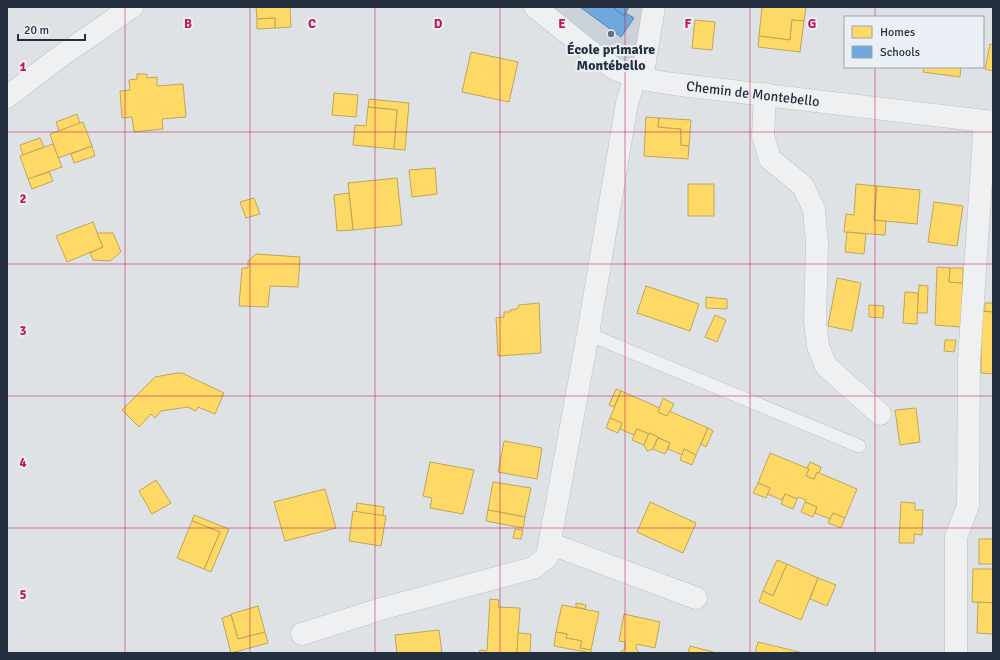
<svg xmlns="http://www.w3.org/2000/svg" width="1000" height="660" viewBox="0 0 1000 660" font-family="Signika,sans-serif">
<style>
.built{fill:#ccd2d9}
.homes{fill:#ffd966;stroke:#bda65b}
.schools{fill:#6fa8dc;stroke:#5884ad}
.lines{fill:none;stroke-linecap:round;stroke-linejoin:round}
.lane-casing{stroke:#bdc0c3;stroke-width:14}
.street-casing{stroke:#bdc0c3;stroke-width:23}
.lane{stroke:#eef0f2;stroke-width:13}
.street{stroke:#eef0f2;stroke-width:22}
.grid{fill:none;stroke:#c2185b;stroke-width:1;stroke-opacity:0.55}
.poi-dot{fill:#656e7a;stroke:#ebf0f6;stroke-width:1.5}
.labels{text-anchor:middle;stroke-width:4;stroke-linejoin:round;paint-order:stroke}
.poi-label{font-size:14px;font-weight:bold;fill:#243040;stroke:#ebf0f6}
.street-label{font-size:14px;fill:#243040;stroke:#ebf0f6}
.grid-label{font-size:13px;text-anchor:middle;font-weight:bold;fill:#c2185b;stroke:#ebf0f6;stroke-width:4;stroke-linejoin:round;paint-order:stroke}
</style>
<rect width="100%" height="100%" fill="#dfe2e5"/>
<!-- built -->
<path class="built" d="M535 7H660L646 79Z"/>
<!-- homes -->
<g class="homes">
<path d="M256 7H290L291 27 275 28V18L257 19Z"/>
<path d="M762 7H806L804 21 792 20 790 40 759 36Z"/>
<path d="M275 18V28L257 29V19Z"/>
<path d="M695 20 715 22 712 50 692 48Z"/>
<path d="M792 20 804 21 800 52 758 47 759 36 790 40Z"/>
<path d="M990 44 993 45V71L985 69Z"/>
<path d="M471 52 518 62 509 102 462 92Z"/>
<path d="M924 67H961L960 77 923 72Z"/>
<path d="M137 74H147V78L157 77V86L183 84 186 117 162 119 163 129 134 132 132 117 122 118 120 91 130 90 129 80 137 79Z"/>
<path d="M334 93 358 95 356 117 332 115Z"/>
<path d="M369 99 409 103 405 150 394 149 397 110 368 107Z"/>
<path d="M368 107 397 110 394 149 353 145 355 125 366 126Z"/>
<path d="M77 114 80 124 59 131 56 122Z"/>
<path d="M646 117 659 118 658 127 681 129V145L689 146 688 159 644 156Z"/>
<path d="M659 118 691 120 689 146 681 145V129L658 127Z"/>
<path d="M83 122 92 146 58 158 50 134Z"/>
<path d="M40 138 44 147 23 155 20 145Z"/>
<path d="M53 144 62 167 28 179 20 156Z"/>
<path d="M92 146 95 156 74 163 71 154Z"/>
<path d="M435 168 437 194 412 197 409 170Z"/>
<path d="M49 172 53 181 32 189 28 179Z"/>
<path d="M397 178 402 225 353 230 348 183Z"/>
<rect x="688" y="184" width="26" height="32"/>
<path d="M856 184 877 186 874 220 886 221 885 235 844 232 846 214 854 215Z"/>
<path d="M877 186 920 190 917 224 874 220Z"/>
<path d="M349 193 353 230 337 231 334 195Z"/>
<path d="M254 198 260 214 246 218 240 202Z"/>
<path d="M934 202 963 206 957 246 928 242Z"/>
<path d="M93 222 103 247 67 262 56 236Z"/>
<path d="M847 232 866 234 864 254 845 252Z"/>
<path d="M97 233H113L121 252 110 261 93 260 90 253 103 247Z"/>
<path d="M256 254 300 257 298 287 270 286 268 307 239 306 242 268H248V261Z"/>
<path d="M937 267 950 268 949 282 963 283 961 327 935 325Z"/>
<path d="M950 268H963V283L949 282Z"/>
<path d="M837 278 861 283 852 331 828 326Z"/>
<path d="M919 285 928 286 927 313H917Z"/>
<path d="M646 286 699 304 690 331 637 313Z"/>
<path d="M905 292 918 293 917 324 903 323Z"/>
<path d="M706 297 727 299V309L706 308Z"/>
<path d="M539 303 541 353 498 356 496 318 504 317V312H510V310L517 309 519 305Z"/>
<path d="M985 303H993V312L985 311Z"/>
<path d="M869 305 884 306 883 318 869 317Z"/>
<path d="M978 311 993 312V374L981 373V336Z"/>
<path d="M715 315 726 320 717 342 705 337Z"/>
<path d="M945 340H956L954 352 944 351Z"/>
<path d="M177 373H182L224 393 215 414 198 407 196 411 188 407 161 411 155 418 151 414 139 427 122 410 155 377Z"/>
<path d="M616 389 621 391 614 407 609 405Z"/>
<path d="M621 391 660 408 658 412 667 416 669 411 708 428 696 455 684 449 682 455 668 449 670 443 649 433V434L637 429 634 435 620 429 622 423 610 418Z"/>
<path d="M663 398 674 404 667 416 658 412Z"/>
<path d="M916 408 920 442 900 445 895 410Z"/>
<path d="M610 418 622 423 618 433 606 428Z"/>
<path d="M708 428 713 431 706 447 701 444Z"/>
<path d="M637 429 649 434 644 445 632 440Z"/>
<path d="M649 433 658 437 653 449 647 451 644 445Z"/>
<path d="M658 438 670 443 665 454 653 449Z"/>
<path d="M504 441 542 448 537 479 498 472Z"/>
<path d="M684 449 696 455 692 465 680 460Z"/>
<path d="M770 453 809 469 806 476 814 479 817 472 857 489 845 518 833 513 830 519 815 513 817 507 805 502 806 500 798 497 797 499 785 494 782 500 767 494 770 488 758 483Z"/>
<path d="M430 462 474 470 463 514 430 508 432 498 423 496Z"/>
<path d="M810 462 821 467 819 473 817 472 814 479 806 476 809 469 807 468Z"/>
<path d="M156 480 171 503 152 514 139 491Z"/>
<path d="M493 482 531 488 525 517 488 510Z"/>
<path d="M758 483 770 488 766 498 753 493Z"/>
<path d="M325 489 336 528 285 541 274 502Z"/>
<path d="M785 494 797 499 793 509 781 504Z"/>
<path d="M650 502 696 523 683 553 637 532Z"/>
<path d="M805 502 817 507 813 517 801 512Z"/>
<path d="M901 502 915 503V510H923L922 535 914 534V543H899Z"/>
<path d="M357 503 384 507 383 516 356 512Z"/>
<path d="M488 510 525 517 523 528 486 521Z"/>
<path d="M353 511 386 516 381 546 349 541Z"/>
<path d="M833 513 845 518 841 528 828 523Z"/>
<path d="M194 515 229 529 211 572 204 569 220 532 192 521Z"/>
<path d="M192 521 220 532 204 569 177 558Z"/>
<path d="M515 529 523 530 521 539 513 538Z"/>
<rect x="979" y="539" width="14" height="25"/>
<path d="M777 560 787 564 773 596 763 591Z"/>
<path d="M787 564 818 578 801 620 759 602 763 591 773 596Z"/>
<path d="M973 569H993V603L972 602Z"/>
<path d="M818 578 836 585 827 606 810 599Z"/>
<path d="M490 599 499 600 498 607 520 608 517 653H479L480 650 487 651Z"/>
<path d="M978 602 993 603V634L977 633Z"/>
<path d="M576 603 586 605 585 609 576 607Z"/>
<path d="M562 605 599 612 591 650 580 648 582 641 566 638 567 634 556 632Z"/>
<path d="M258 606 265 632 238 639 231 614Z"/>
<path d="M624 614 660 622 655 648 637 644 636 648 639 653H619L625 649V642L619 641Z"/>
<path d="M231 615 238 639 265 632 268 643 231 653 222 618Z"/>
<path d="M439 630 442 653H397L395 635Z"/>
<path d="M556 632 567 634 566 638 582 641 580 648 591 650V653L554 646Z"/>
<path d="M518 633 531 634 530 653H517Z"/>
<path d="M758 642 803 653H755Z"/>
<path d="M690 646 717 653H688Z"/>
</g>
<!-- schools -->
<g class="schools">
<path d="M580 7H613L624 16 626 13 634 18 621 37Z"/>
<path d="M616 7H629L624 16 615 9Z"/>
</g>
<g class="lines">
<!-- lane casing -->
<g class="lane-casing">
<path id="lane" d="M588 334 859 446"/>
</g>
<!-- street casing -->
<g class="street-casing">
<g id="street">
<path id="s1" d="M535 7 601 60 617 70 642 79 673 84 993 122"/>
<path d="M642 79 654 7"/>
<path d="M765 94 763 136 770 159 803 186 814 209 817 243 815 322 818 346 826 366 880 414"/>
<path d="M7 97 58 58 132 7"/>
<path d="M551 544 696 598"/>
<path d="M302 634 381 609 533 568 547 557 588 334 627 103 635 77"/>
<path d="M956 653V537L968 506 969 360 985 121"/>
</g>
</g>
<!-- lane -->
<use href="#lane" class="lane"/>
<!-- street -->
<use href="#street" class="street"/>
</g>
<!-- grid -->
<path class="grid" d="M125 7V653M250 7V653M375 7V653M500 7V653M625 7V653M750 7V653M875 7V17M875 67V653M7 132H993M7 264H993M7 396H993M7 528H993"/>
<!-- markers -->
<circle class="poi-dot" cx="611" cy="34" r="4"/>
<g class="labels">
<!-- poi labels -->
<g class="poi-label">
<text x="611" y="54">École primaire<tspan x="611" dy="16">Montébello</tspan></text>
</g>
<!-- street labels -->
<g class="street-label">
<text dy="5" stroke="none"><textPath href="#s1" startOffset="242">Chemin de Montebello</textPath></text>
</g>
</g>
<g class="grid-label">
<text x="188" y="28">B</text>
<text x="312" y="28">C</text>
<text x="438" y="28">D</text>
<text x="562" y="28">E</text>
<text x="688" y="28">F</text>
<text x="812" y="28">G</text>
<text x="23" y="71">1</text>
<text x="23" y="203">2</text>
<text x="23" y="335">3</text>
<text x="23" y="467">4</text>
<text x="23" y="599">5</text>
</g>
<!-- border -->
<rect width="1000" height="660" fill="none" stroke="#243040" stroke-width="16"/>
<!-- legend -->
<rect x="844" y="16" width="140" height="52" fill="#ebf0f6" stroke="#9ba3ad"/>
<rect x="852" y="26" width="20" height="12" fill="#ffd966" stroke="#9ba3ad"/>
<text x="880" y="36" font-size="12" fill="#243040">Homes</text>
<rect x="852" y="46" width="20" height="12" fill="#6fa8dc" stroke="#9ba3ad"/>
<text x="880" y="56" font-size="12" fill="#243040">Schools</text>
<!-- scale -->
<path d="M18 34v6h67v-6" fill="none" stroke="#243040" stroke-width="2"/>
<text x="24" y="34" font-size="12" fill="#243040" stroke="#ebf0f6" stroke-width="3" paint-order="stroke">20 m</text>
</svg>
